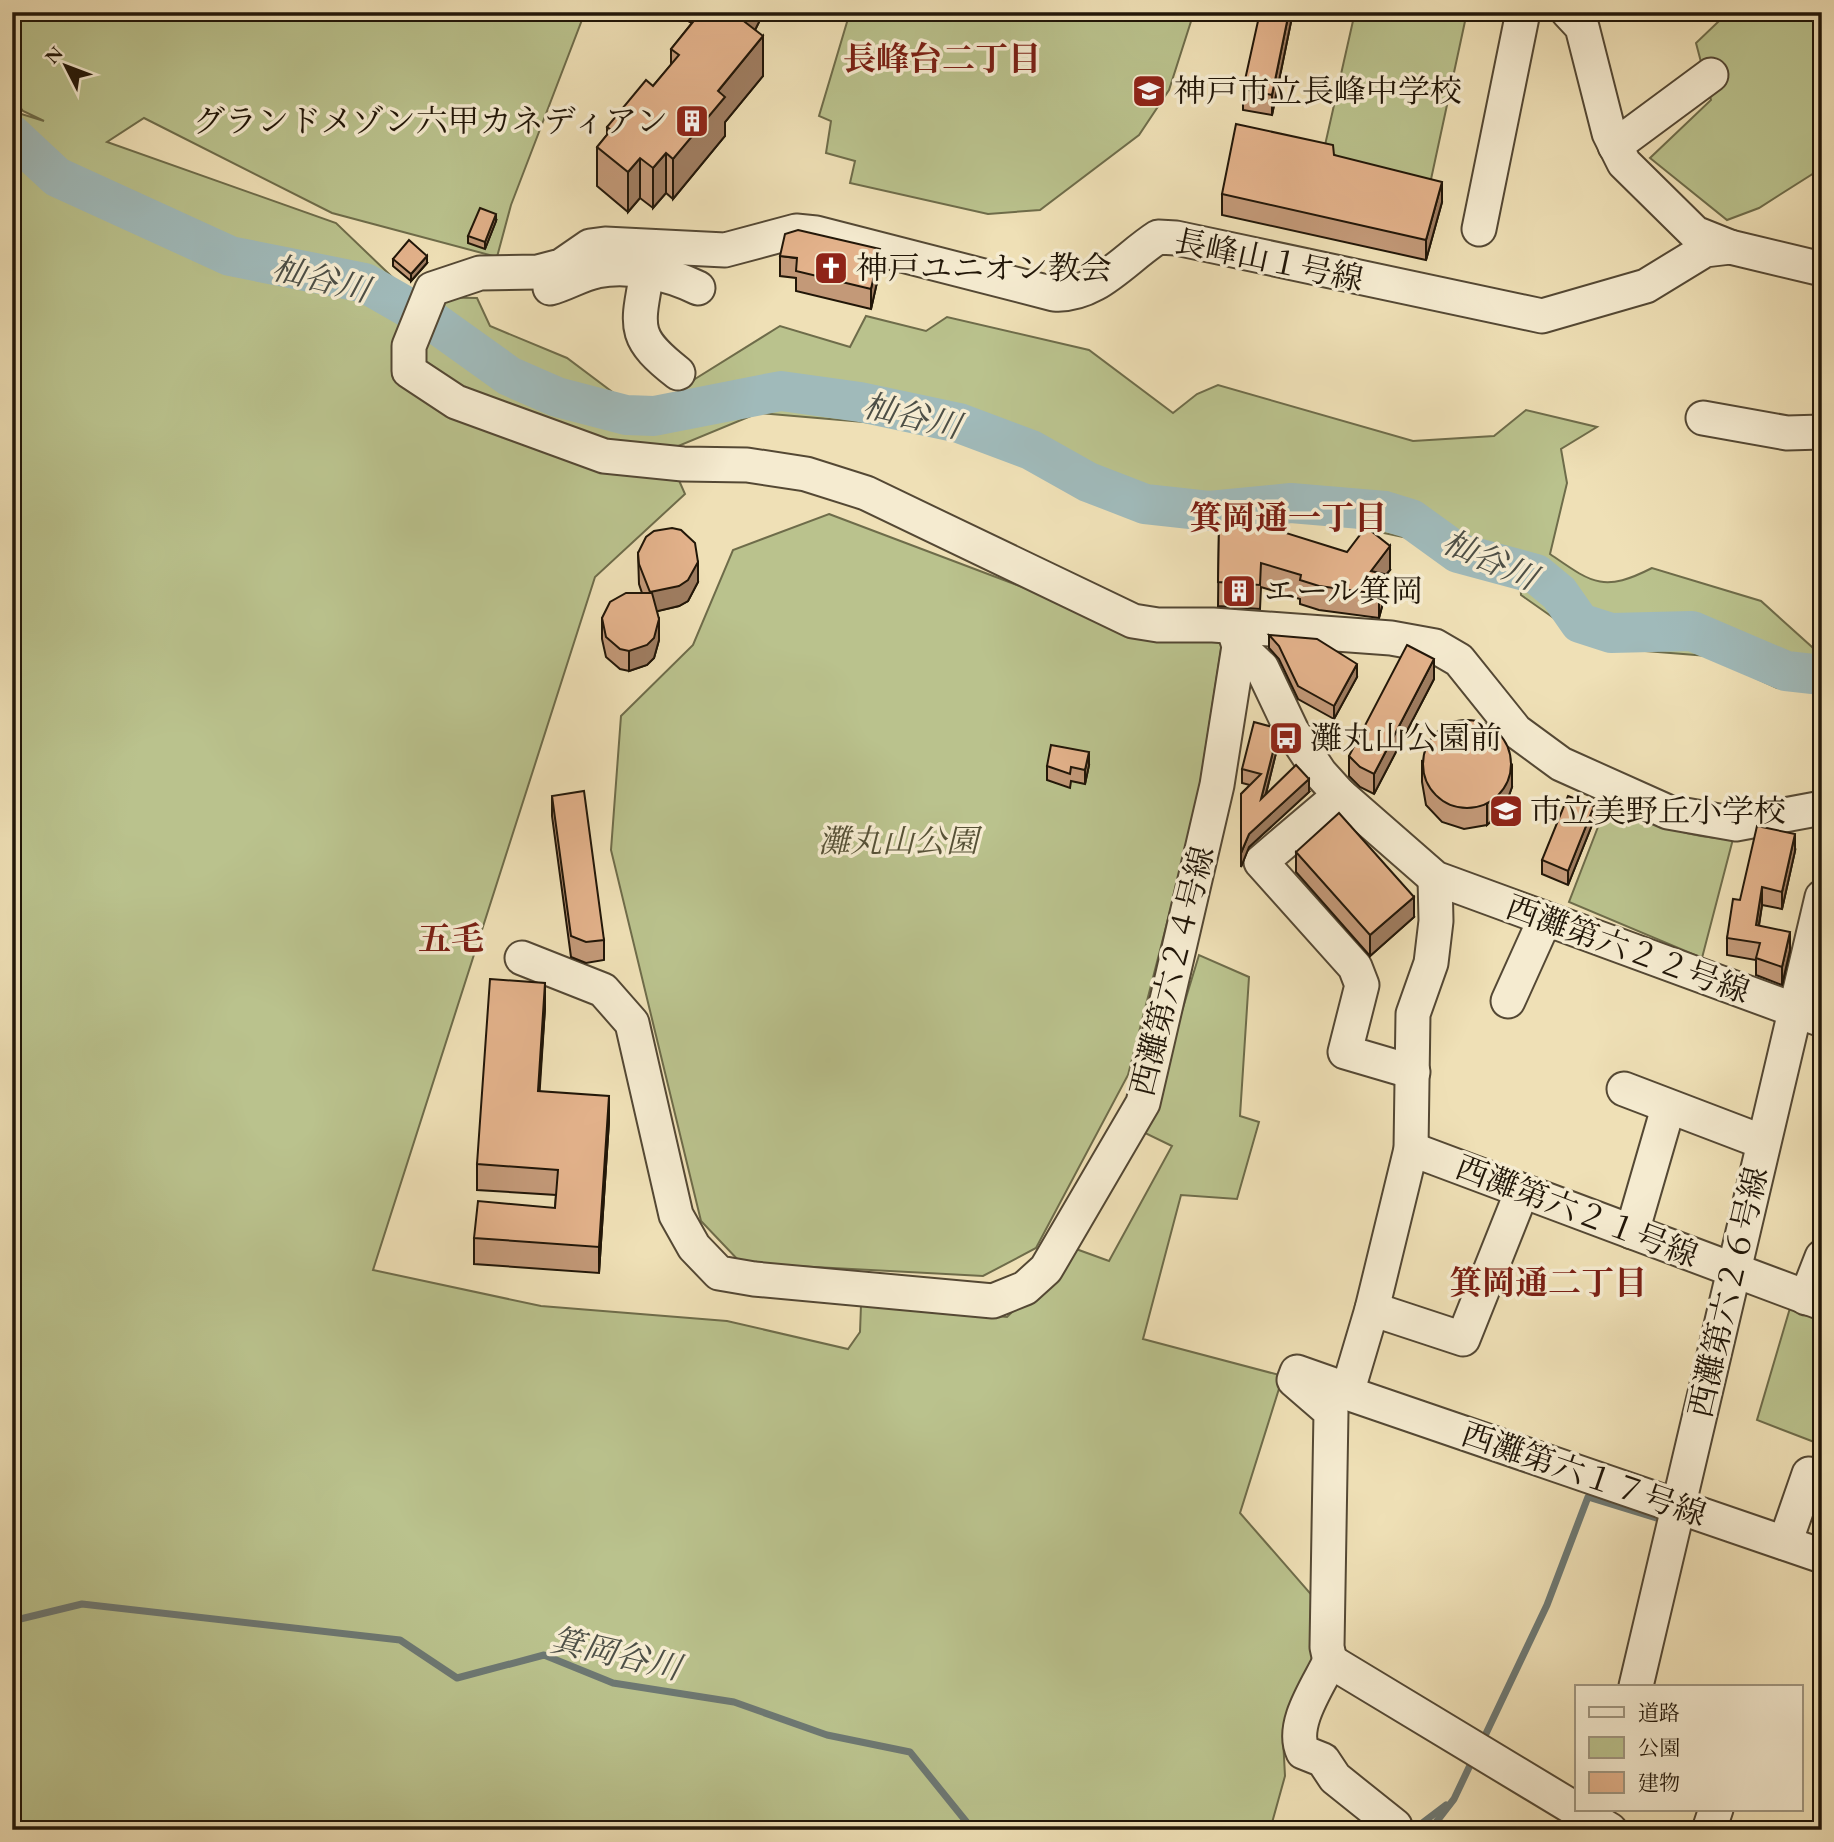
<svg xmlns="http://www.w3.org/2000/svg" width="1834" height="1842" viewBox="0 0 1834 1842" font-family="'EB Garamond','Noto Serif JP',serif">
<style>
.green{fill:#bac28d;stroke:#6e6c4a;stroke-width:2}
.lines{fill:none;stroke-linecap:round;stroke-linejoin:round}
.stream{stroke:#6d7873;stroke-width:7}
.river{stroke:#a0baba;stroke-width:40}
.minor-casing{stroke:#544834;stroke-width:37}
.minor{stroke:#f5ebd0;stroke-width:33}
.wall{fill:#c39978;stroke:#211608;stroke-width:2}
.shaded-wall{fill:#9f7d61;stroke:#211608;stroke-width:2}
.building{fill:#e3b28b;stroke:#211608;stroke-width:2}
.labels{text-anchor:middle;stroke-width:7;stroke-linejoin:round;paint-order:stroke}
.poi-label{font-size:32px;fill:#211608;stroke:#f5ebd0;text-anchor:start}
.street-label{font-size:32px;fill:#211608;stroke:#f5ebd0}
.park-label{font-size:32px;font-style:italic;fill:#575237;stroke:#f5ebd0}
.neighbourhood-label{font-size:33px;font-weight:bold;fill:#7a1f14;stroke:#f5ebd0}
.water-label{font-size:33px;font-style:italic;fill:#4d4f46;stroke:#f5ebd0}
</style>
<rect width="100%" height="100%" fill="#efe0b6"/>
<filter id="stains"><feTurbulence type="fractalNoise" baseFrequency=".00286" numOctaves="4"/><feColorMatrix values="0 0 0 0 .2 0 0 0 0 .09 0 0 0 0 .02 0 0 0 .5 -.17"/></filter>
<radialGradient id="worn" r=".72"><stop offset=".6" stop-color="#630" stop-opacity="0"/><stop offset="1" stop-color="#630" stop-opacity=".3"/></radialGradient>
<!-- green -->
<g class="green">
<path d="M12 12H585L511 205 497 257 332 213 144 118 107 142 336 223 413 297 477 298 490 326 567 358 651 421 695 379 780 326 850 347 866 316 926 331 947 317 1089 350 1173 413 1197 394 1218 385 1413 441 1494 436 1526 410 1597 427 1561 449 1567 483 1550 554C1592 583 1603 593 1652 568L1761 601 1822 656V693L1777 688 1708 656 1595 647 1521 595 1519 559 1484 547 1479 553 1317 519 1201 524 1157 519 972 437 864 422 758 413 666 451 685 494 595 577 373 1270 541 1306 727 1321 848 1349 860 1332 861 1305 1007 1317 1076 1249 1109 1261 1172 1146 1145 1133 1199 955 1249 977 1240 1116 1259 1122 1237 1199 1181 1195 1143 1339 1283 1376 1240 1513 1316 1600 1312 1666 1283 1738 1285 1776 1270 1830H12V111L44 121 23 111 12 96Z"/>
<path d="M850 12H1194L1169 90 1139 135 1040 210 988 214 850 183 855 161 826 153 831 121 819 116Z"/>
<path d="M1355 12H1467L1430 184 1323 154Z"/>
<path d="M1708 12H1822V168L1759 208 1727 220 1650 158 1711 100 1696 43 1718 22Z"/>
<path d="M829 514 1115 622 1189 632 1222 643 1196 810 1128 1075 1036 1248 983 1276 741 1263 701 1221 611 850 621 716 693 645 733 550Z"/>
<path d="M1608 801C1652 822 1683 838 1733 839L1702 958 1569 902Z"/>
<path d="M1790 1308 1822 1321V1445L1757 1420Z"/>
</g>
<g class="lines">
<!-- stream -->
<g class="stream">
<path d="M12 1621 82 1604 400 1640 457 1678 544 1655 613 1683 734 1702 827 1735 910 1752 973 1830"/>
<path d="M1482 1742 1547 1605 1588 1497 1666 1521"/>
<path d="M1413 1830 1446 1805"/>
<path d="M1430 1830 1454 1799 1473 1759"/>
</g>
<!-- river -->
<path class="river" d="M12 135 57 177 230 256 365 283 435 323 509 376 557 397 626 415 654 416 781 391 860 402 959 423 1031 450 1088 482 1145 504 1209 511 1291 503 1385 511 1411 519 1458 553 1536 574 1559 593 1580 623 1611 633 1692 631 1786 671 1822 675"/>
<!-- minor casing -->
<g class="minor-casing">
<g id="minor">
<path d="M1568 12 1582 27 1609 133 1624 163 1695 233 1730 247"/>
<path d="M1615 146 1711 75"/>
<path d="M1479 229 1523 12"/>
<path d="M1822 269 1730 247 1705 250 1646 286 1542 316 1176 238 1158 237C1125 258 1096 297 1054 294L816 233 796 231 725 250 605 244 590 246 561 266 538 272 480 273 432 289 409 346V371L456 402 604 456 683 464 747 465 806 474 866 493 1133 621 1158 625H1213L1391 638 1435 646 1459 660 1516 731 1561 764 1668 812 1736 824 1822 808"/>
<path d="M647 273C637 328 632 337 678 373"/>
<path d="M550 288C566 284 581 274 597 271 629 264 669 274 698 288"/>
<path d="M1703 418 1787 433 1822 432"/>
<path d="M1239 646 1262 668 1292 731 1320 773 1340 795 1435 878 1822 1020"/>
<path d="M1340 795 1261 862 1355 967 1362 985 1345 1052 1413 1072"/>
<path d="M522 958 603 990 632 1023 676 1215 694 1247 719 1273 754 1279 993 1301 1025 1288 1046 1269 1143 1103 1217 785 1239 646 1233 627"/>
<path d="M1508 1001 1545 919"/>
<path d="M1624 1089 1763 1142"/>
<path d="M1411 1149 1822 1303"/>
<path d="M1632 1232 1668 1108"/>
<path d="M1806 1298 1822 1257"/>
<path d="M1372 1309 1463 1339 1522 1191"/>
<path d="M1347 1393 1372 1309 1411 1149 1413 1014 1431 963 1436 921 1435 878"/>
<path d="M1785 1543 1809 1474"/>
<path d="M1330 1661 1327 1647 1331 1412 1294 1380 1297 1372 1334 1385 1347 1393 1822 1556"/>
<path d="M1330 1661 1610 1830"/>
<path d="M1330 1661C1318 1686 1290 1725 1303 1752L1323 1760 1335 1778 1395 1826"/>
<path d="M1636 1686 1822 897"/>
<path d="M1709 1830 1716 1809"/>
</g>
</g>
<!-- minor -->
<use href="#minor" class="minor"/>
</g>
<!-- wall -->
<g class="wall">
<path d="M671 12H764L755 30 763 76 725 122V136L673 199 666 193 653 208 640 198 628 212 597 186V147L607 135V127L653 86 671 65V49L692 23Z"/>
<path d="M1293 12 1272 115 1243 110V89Z"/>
<path d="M1334 155 1442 202 1426 260 1222 215V194Z"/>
<path d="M496 221 485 249 468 243V236Z"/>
<path d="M780 256 880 269 871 309 796 291V278L780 276Z"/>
<path d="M393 259 427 263 411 281 393 266Z"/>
<path d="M1219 526 1390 570 1384 577V599L1379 618 1319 610 1300 604V599L1261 587 1260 609 1218 606Z"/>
<path d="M638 553 698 582 688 601 679 606 657 611 659 640 654 658 647 665 629 671 620 669 606 657 602 639V618L642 593 639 584Z"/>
<path d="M1269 635 1357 677 1334 719 1298 699 1279 659 1269 648Z"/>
<path d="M1434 679 1374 794 1360 787 1349 776V756Z"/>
<path d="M1822 692V785H1818L1819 734H1814L1813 693Z"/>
<path d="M1278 745 1266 794 1309 792 1249 847 1241 867V794L1250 785 1242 783V769Z"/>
<path d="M1422 761 1512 787 1504 809 1487 825 1464 829 1442 822 1426 805 1422 782Z"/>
<path d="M1089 765 1085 784 1071 781 1070 788 1047 780V766Z"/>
<path d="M552 796 604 940V960L586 963 571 957 552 816Z"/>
<path d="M1594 820 1568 885 1542 874V860Z"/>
<path d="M1795 851 1782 909 1762 905 1759 926 1790 950 1782 985 1756 975V960L1727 955V938L1740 900Z"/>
<path d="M1296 852 1414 917 1370 956 1296 872Z"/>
<path d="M545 1008 539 1091 609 1121 599 1273 474 1264V1238L555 1208 556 1195 477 1190V1164Z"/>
</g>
<!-- shaded-wall -->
<g class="shaded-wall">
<path d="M744 12H764L741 58V19Z"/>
<path d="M1289 12H1293L1272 115V95Z"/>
<path d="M763 36V76L725 122V136L673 199V159L718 91Z"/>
<path d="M666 153V193L653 208V168Z"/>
<path d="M640 158V198L628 212V172Z"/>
<path d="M1442 182V202L1426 260V240Z"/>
<path d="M496 214V221L485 249V242Z"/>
<path d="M880 249V269L871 309V289Z"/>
<path d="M427 256V263L411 281V274Z"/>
<path d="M1390 546V570L1384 577V599L1379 618V594L1371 571Z"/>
<path d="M698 562V582L688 601 679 606 650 613V592Z"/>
<path d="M659 619V640L654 658 647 665 629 671V651Z"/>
<path d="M1434 659V679L1374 794V774Z"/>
<path d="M1357 664V677L1334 719V706Z"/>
<path d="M1278 732V745L1261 813V799Z"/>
<path d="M1089 752V765L1085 784V770Z"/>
<path d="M1512 766V787L1504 809 1487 825V804Z"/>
<path d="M1309 779V792L1249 847 1241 867V853L1249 834Z"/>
<path d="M1594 806V820L1568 885V871Z"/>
<path d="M1795 834V851L1782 909V892Z"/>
<path d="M1762 887V905L1756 942V925Z"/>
<path d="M1414 897V917L1370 956V935Z"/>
<path d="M1790 932V950L1782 985V967Z"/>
<path d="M545 983V1008L538 1117V1091Z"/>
<path d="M609 1096V1121L599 1273V1247Z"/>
</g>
<!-- building -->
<g class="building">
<path d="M701 12H744L741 19 763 36 718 91 725 97 673 159 666 153 653 168 640 158 628 172 597 147 611 130 607 127 646 80 653 86 679 55 671 49Z"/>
<path d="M1260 12H1289L1272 95 1243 89Z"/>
<path d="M1236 124 1333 145 1334 155 1442 182 1426 240 1222 194Z"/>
<path d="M480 208 496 214 485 242 468 236Z"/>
<path d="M798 230 880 249 871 289 796 271 797 258 780 256 785 234Z"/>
<path d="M409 240 427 256 411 274 393 259Z"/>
<path d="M1219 526 1267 527 1347 552 1366 527 1390 546 1371 571 1384 574 1379 594 1319 586 1300 580 1301 575 1261 563 1260 585 1218 582Z"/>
<path d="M672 528 681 530 695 543 698 562 688 580 679 586 650 592 639 564 638 553 646 537 654 531Z"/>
<path d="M626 593H652L659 619 654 638 647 645 629 651 620 649 606 637 602 618 610 602Z"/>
<path d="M1269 635 1317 639 1357 664 1334 706 1298 686 1279 646Z"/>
<path d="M1407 645 1434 659 1374 774 1360 767 1349 756Z"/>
<path d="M1822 692V771H1818L1820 720H1814L1813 693Z"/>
<circle cx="1467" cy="764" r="44"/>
<path d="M1254 722 1276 728 1278 732 1261 799 1296 765 1309 779 1249 834 1241 853V794L1261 774 1242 769Z"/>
<path d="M1051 745 1089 752 1085 770 1071 767 1070 774 1047 766Z"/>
<path d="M584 791 604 940 586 942 571 936 552 796Z"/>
<path d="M1568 796 1594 806 1568 871 1542 860Z"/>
<path d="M1339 813 1414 897 1370 935 1296 852Z"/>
<path d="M1757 826 1795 834 1782 892 1762 887 1756 925 1790 932 1782 967 1756 958 1760 943 1727 938 1733 899 1740 900Z"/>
<path d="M490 979 545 983 538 1091 609 1096 599 1247 474 1238 478 1201 555 1208 558 1170 477 1164Z"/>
</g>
<!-- icons -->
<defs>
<g id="school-square" transform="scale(1.75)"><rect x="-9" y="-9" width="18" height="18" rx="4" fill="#8f2418" stroke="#f5ebd0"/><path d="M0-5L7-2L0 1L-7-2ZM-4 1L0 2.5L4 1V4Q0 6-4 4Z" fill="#fff"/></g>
<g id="building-square" transform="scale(1.75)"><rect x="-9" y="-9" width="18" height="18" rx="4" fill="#8f2418" stroke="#f5ebd0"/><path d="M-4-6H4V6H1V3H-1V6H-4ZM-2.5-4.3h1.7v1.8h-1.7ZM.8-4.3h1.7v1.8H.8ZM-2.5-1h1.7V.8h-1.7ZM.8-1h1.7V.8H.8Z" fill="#fff"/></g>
<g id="church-square" transform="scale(1.75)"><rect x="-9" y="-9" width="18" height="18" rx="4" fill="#8f2418" stroke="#f5ebd0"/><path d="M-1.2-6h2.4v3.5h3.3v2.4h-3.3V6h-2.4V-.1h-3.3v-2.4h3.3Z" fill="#fff"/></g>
<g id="bus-square" transform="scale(1.75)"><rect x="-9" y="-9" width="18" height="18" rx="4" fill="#8f2418" stroke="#f5ebd0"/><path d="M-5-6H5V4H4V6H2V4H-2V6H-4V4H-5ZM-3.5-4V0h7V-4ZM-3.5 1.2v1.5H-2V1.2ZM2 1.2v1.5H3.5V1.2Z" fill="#fff"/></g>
</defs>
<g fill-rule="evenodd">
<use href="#school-square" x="1149" y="91"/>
<use href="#building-square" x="692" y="121"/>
<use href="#church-square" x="831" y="268"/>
<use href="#building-square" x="1239" y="591"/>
<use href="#bus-square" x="1286" y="738"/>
<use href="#school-square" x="1506" y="811"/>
</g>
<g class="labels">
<!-- poi labels -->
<g class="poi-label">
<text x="1174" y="102">神戸市立長峰中学校</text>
<text x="668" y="132" text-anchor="end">グランドメゾン六甲カネディアン</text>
<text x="856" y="279">神戸ユニオン教会</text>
<text x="1264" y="602">エール箕岡</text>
<text x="1310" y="749">灘丸山公園前</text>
<text x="1530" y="822">市立美野丘小学校</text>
</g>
<!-- street labels -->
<g class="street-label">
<text transform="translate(1269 260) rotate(12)" y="11">長峰山１号線</text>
<text transform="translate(1628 949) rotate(20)" y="11">西灘第六２２号線</text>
<text transform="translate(1172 971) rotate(-76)" y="11">西灘第六２４号線</text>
<text transform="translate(1577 1211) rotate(21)" y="11">西灘第六２１号線</text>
<text transform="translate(1728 1292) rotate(-77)" y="11">西灘第六２６号線</text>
<text transform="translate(1584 1474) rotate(19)" y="11">西灘第六１７号線</text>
</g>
<!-- park labels -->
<g class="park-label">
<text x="898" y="852">灘丸山公園</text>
</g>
<!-- neighbourhood labels -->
<g class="neighbourhood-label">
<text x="942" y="70">長峰台二丁目</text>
<text x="1288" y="529">箕岡通一丁目</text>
<text x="451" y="950">五毛</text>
<text x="1548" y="1294">箕岡通二丁目</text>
</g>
<!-- water labels -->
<g class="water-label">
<text transform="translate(321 278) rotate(14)" y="12">杣谷川</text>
<text transform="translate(912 415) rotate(13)" y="12">杣谷川</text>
<text transform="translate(1490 559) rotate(24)" y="12">杣谷川</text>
<text transform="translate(616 1653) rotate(13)" y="12">箕岡谷川</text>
</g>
</g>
<!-- margin -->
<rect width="1834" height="1842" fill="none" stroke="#efe0b6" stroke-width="42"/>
<rect x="14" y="14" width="1806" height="1814" fill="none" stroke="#211608" stroke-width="3.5"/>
<rect x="21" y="21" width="1792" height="1800" fill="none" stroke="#211608" stroke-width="2"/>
<!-- legend -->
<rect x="1575" y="1685" width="228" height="126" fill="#f5ebd0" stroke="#a09680" stroke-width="2"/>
<rect x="1589" y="1707" width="35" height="10" fill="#f5ebd0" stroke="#a09680" stroke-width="2"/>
<text x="1638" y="1720" font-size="21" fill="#211608">道路</text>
<rect x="1589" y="1737" width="35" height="21" fill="#bac28d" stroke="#a09680" stroke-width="2"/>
<text x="1638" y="1755" font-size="21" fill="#211608">公園</text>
<rect x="1589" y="1772" width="35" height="21" fill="#e3b28b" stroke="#a09680" stroke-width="2"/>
<text x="1638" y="1790" font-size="21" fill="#211608">建物</text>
<!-- north arrow -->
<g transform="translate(66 66) rotate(312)" stroke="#f5ebd0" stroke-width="5" paint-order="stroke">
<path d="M0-5L12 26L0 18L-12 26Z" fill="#211608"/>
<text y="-10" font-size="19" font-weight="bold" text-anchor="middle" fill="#211608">N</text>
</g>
<rect width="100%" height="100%" filter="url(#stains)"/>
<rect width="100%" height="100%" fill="url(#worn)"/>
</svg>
